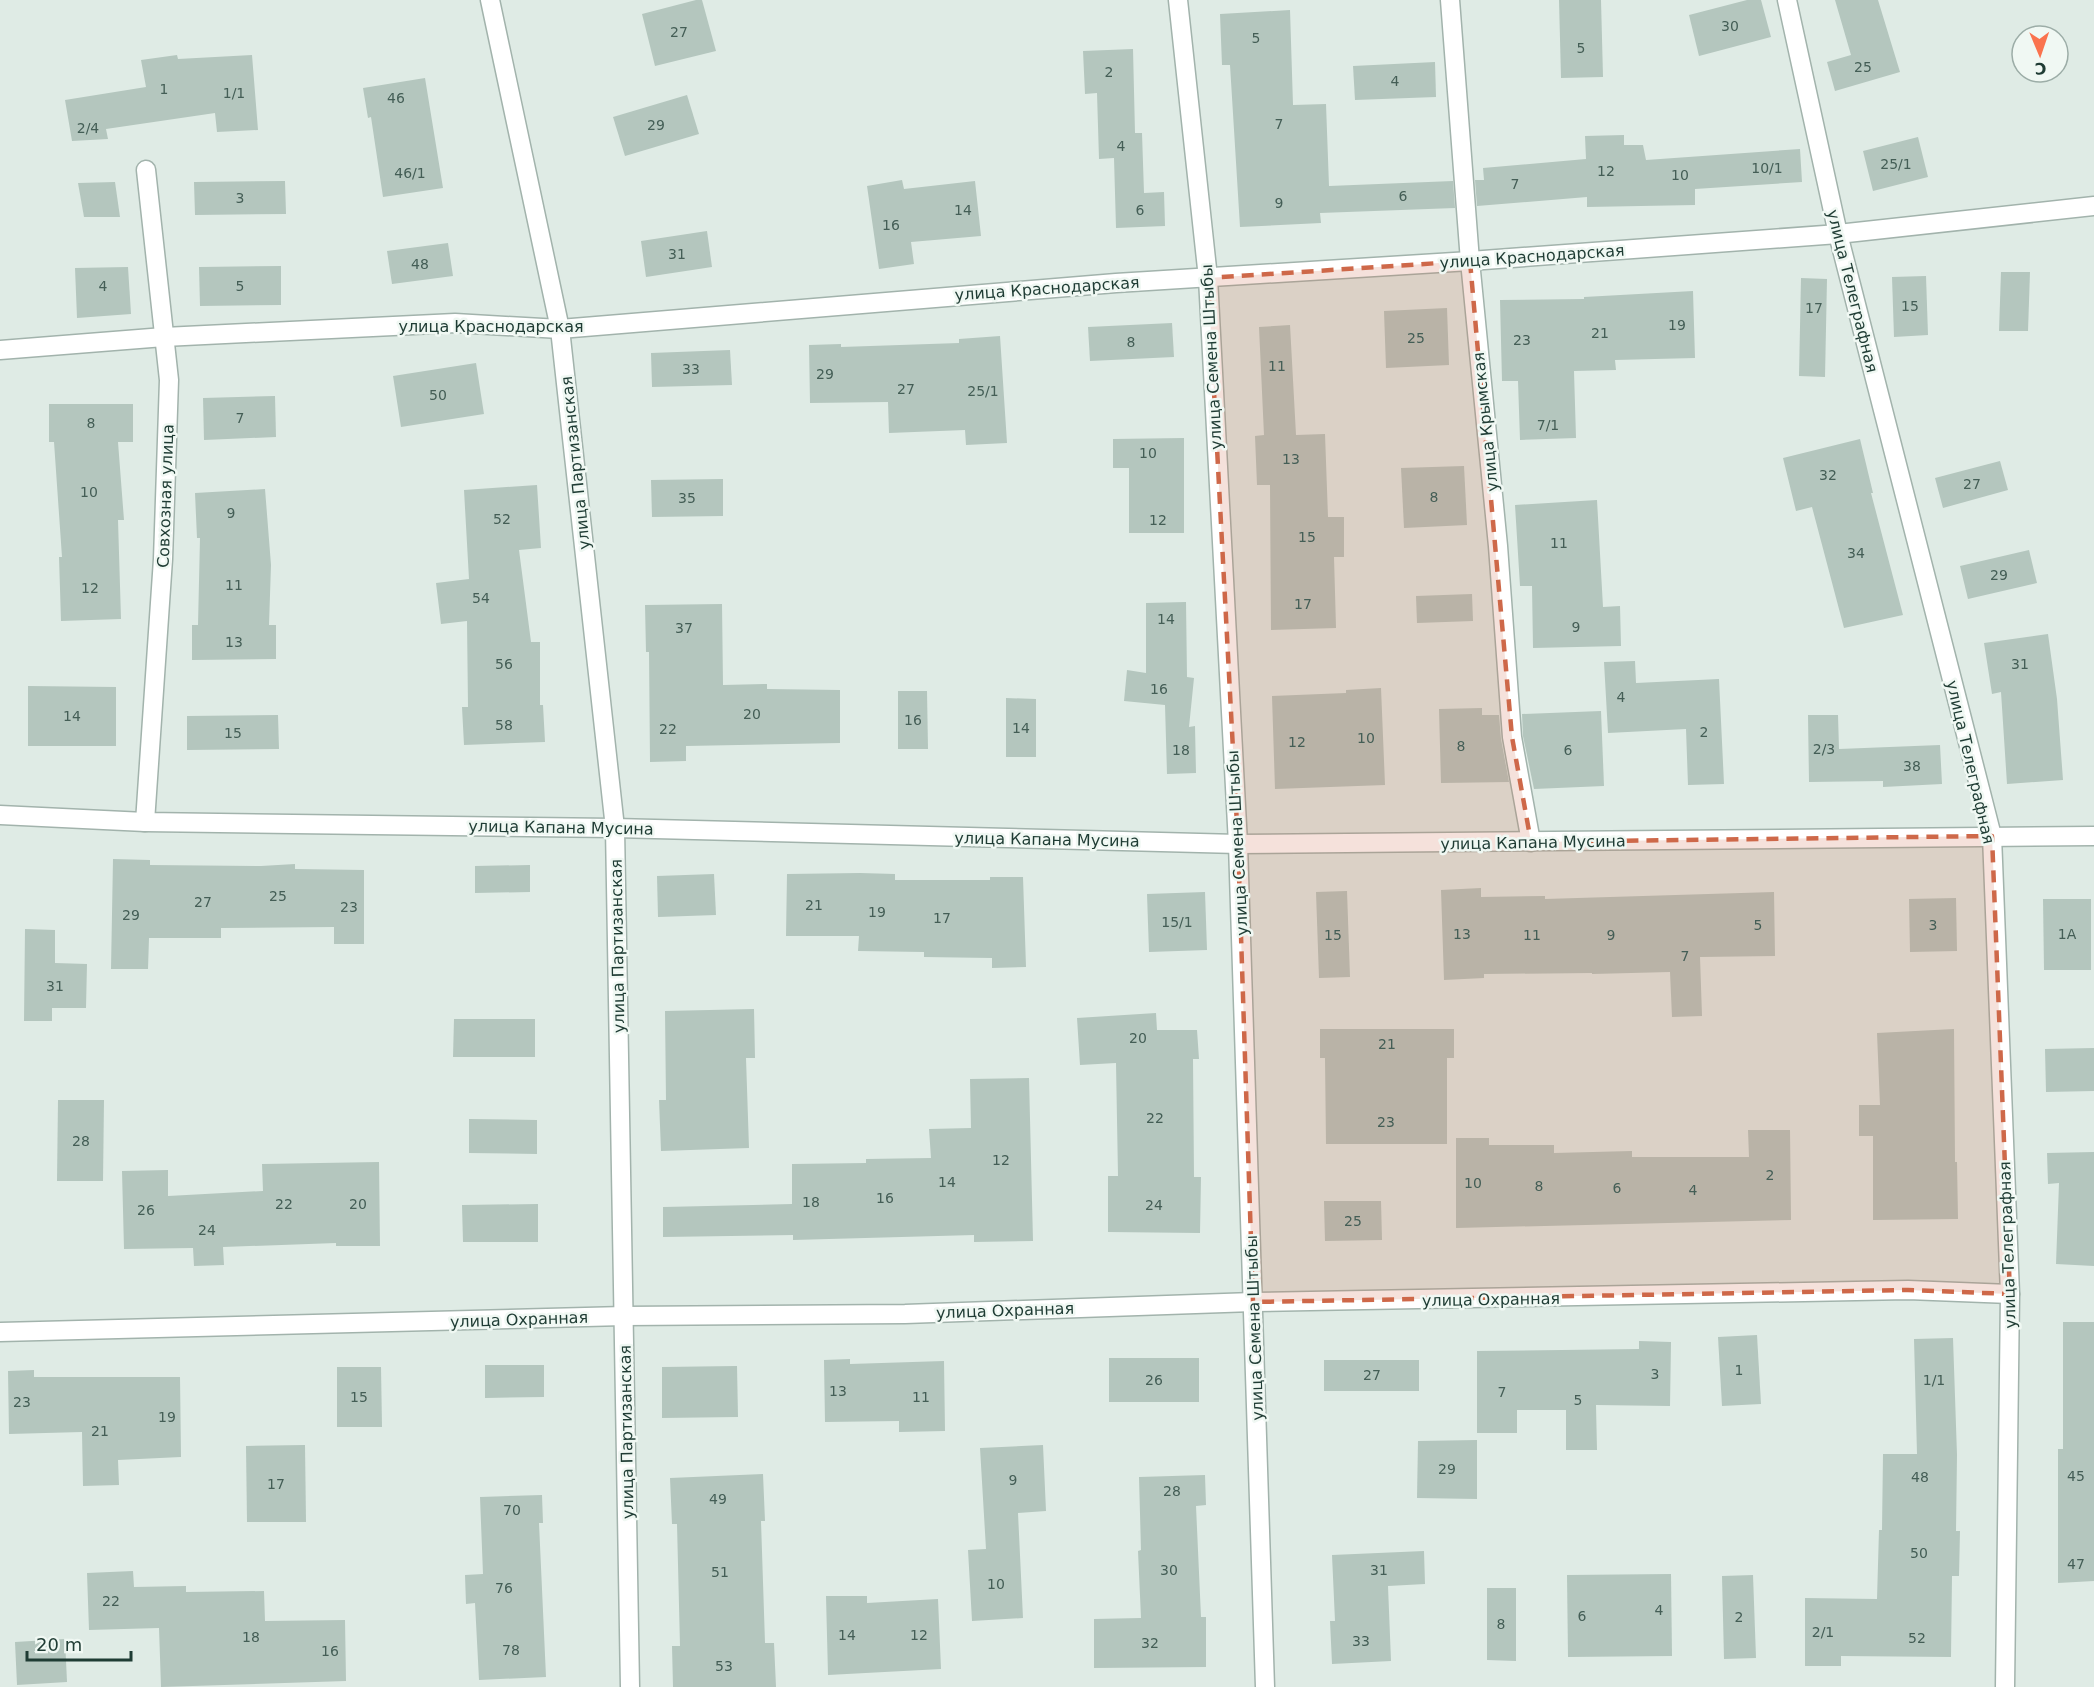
<svg xmlns="http://www.w3.org/2000/svg" width="2094" height="1687" viewBox="0 0 2094 1687" font-family="'DejaVu Sans',sans-serif">
<style>
.building{fill:#b4c6be}
.lines{fill:none;stroke-linecap:round;stroke-linejoin:round}
.minor-casing{stroke:#a2b3ac;stroke-width:21}
.minor{stroke:#fff;stroke-width:18}
.marked{fill:#ce6849;fill-opacity:0.2;stroke:#ce6849;stroke-width:4.5;stroke-dasharray:12 8;stroke-linejoin:round}
.labels{text-anchor:middle;stroke-width:5;stroke-linejoin:round;paint-order:stroke}
.number-label{font-size:14px;fill:#445e56}
.street-label{font-size:16px;fill:#1f3c34;stroke:#f0f8f3}
</style>
<rect width="100%" height="100%" fill="#dfebe5"/>
<!-- building -->
<g class="building">
<path d="M696 0H702L716 51 655 66 642 14Z"/>
<path d="M1559 0H1601L1603 77 1561 78Z"/>
<path d="M1747 0H1761L1771 37 1699 56 1689 15Z"/>
<path d="M1835 0H1878L1900 72 1835 91 1827 62 1851 55Z"/>
<path d="M1290 10 1293 105 1326 104 1329 186 1453 181 1455 208 1320 213 1321 223 1240 227 1230 65H1222L1220 14Z"/>
<path d="M1133 49 1135 133H1142L1144 193 1164 192 1165 226 1116 228 1114 158 1099 159 1097 93 1085 94 1083 51Z"/>
<path d="M177 55 178 59 252 55 258 130 217 132 215 113 106 129 108 139 72 141 65 100 146 87 141 60Z"/>
<path d="M1435 62 1436 97 1355 100 1353 66Z"/>
<path d="M425 78 443 188 383 197 371 117 368 118 363 88Z"/>
<path d="M687 95 699 134 625 156 613 117Z"/>
<path d="M1624 135V145H1643L1646 160 1800 149 1802 182 1695 189V205L1587 207V197L1477 206 1475 180H1484L1483 168 1586 159 1585 136Z"/>
<path d="M1918 137 1928 177 1873 191 1863 151Z"/>
<path d="M902 180 904 189 975 181 981 236 911 242 914 264 879 269 867 186Z"/>
<path d="M285 181 286 214 195 215 194 182Z"/>
<path d="M115 182 120 217H84L78 183Z"/>
<path d="M707 231 712 267 646 277 641 241Z"/>
<path d="M448 243 453 276 392 284 387 251Z"/>
<path d="M281 266V305L200 306 199 267Z"/>
<path d="M128 267 131 314 77 318 75 268Z"/>
<path d="M2001 272H2030L2028 331H1999Z"/>
<path d="M1926 276 1928 335 1894 337 1892 277Z"/>
<path d="M1801 278 1827 279 1825 377 1799 376Z"/>
<path d="M1693 291 1695 358 1615 360 1616 370 1574 371 1576 438 1520 440 1518 381H1502L1500 300 1584 299V297Z"/>
<path d="M1447 308 1449 365 1386 368 1384 311Z"/>
<path d="M1172 323 1174 357 1090 361 1088 327Z"/>
<path d="M1290 325 1296 435 1325 434 1328 517H1344V557H1334L1336 628 1271 630 1270 485H1257L1255 436 1264 435 1259 327Z"/>
<path d="M1000 336 1007 443 966 445 965 430 889 433 888 402 810 403 809 345 841 344V347L959 343V339Z"/>
<path d="M730 350 732 385 652 387 651 353Z"/>
<path d="M476 363 484 414 401 427 393 376Z"/>
<path d="M275 396 276 437 204 440 203 398Z"/>
<path d="M49 404H133V442H118L124 520H118L121 619 61 621 59 557H62L54 442H49Z"/>
<path d="M1184 438V533H1129V468H1113V439Z"/>
<path d="M1860 439 1873 493H1871L1903 615 1844 628 1812 507 1796 511 1783 458Z"/>
<path d="M2000 461 2008 490 1943 508 1935 478Z"/>
<path d="M1464 466 1467 525 1404 528 1401 468Z"/>
<path d="M723 479V516L652 517 651 480Z"/>
<path d="M537 485 541 548 519 550 531 642H540V705H543L545 742 464 745 462 707H468L467 621 441 624 436 583 469 579 464 490Z"/>
<path d="M265 489 271 565 269 625H276V659L192 660V625H198L200 538H197L195 493Z"/>
<path d="M1597 500 1603 607 1620 606 1621 646 1533 648 1532 586H1520L1515 505Z"/>
<path d="M2029 550 2037 583 1968 599 1960 566Z"/>
<path d="M1472 594 1473 621 1417 623 1416 596Z"/>
<path d="M1186 602 1187 677 1194 678 1189 727 1195 726 1196 773 1167 774 1165 705 1124 701 1127 670 1146 673V603Z"/>
<path d="M722 604 723 685 767 684V689L840 690V743L686 746V761L650 762 649 652H646L645 605Z"/>
<path d="M2048 634 2057 699 2063 780 2007 784 2001 692 1992 694 1984 643Z"/>
<path d="M1635 661 1636 683 1719 679 1724 784 1688 785 1686 729 1608 733 1604 662Z"/>
<path d="M28 686 116 687V746H28Z"/>
<path d="M1381 688 1385 785 1275 789 1272 696 1346 693V690Z"/>
<path d="M898 691H927L928 749H898Z"/>
<path d="M1006 698 1036 699V757H1006Z"/>
<path d="M1482 708V715H1499L1501 739 1509 782 1441 783 1439 709Z"/>
<path d="M1601 711 1604 786 1534 789 1523 736 1522 714Z"/>
<path d="M278 715 279 749 187 750V716Z"/>
<path d="M1808 715H1838L1839 749 1940 745 1942 784 1883 787V781L1809 782Z"/>
<path d="M113 859 150 860V865L261 866 295 864V869L364 870V944H334V927L221 928V938H149L148 969H111Z"/>
<path d="M530 865V892L475 893V866Z"/>
<path d="M860 873 895 874V880H990V877H1023L1026 967 992 968V958L924 957V952L858 951 859 936H786L787 874Z"/>
<path d="M714 874 716 915 658 917 657 876Z"/>
<path d="M1481 888V897L1545 896V899L1774 892 1775 956 1700 957 1702 1016 1672 1017 1670 972 1592 974V973L1484 974V978L1444 980 1441 890Z"/>
<path d="M1347 891 1350 977 1319 978 1316 892Z"/>
<path d="M1205 892 1207 950 1149 952 1147 894Z"/>
<path d="M1956 898 1957 951 1910 952 1909 899Z"/>
<path d="M2043 899H2091V970H2044Z"/>
<path d="M25 929 55 930V963L87 964 86 1008H52V1021H24Z"/>
<path d="M754 1009 755 1058H746L749 1148 661 1151 659 1100H666L665 1011Z"/>
<path d="M1156 1013 1157 1030H1197L1199 1059H1193L1194 1177H1201L1200 1233 1108 1232V1176H1118L1116 1063 1080 1065 1077 1018Z"/>
<path d="M454 1019H535V1057H453Z"/>
<path d="M1320 1029H1454V1058H1447V1144H1326L1325 1058H1320Z"/>
<path d="M1954 1029 1955 1162H1957L1958 1219 1873 1220V1136H1859V1105H1880L1877 1033Z"/>
<path d="M2094 1048V1091L2046 1092 2045 1049Z"/>
<path d="M1029 1078 1033 1241 974 1242V1235L829 1239 793 1240V1235L663 1237V1207L792 1204V1164L866 1163V1159L931 1158 929 1129 971 1128 970 1079Z"/>
<path d="M58 1100H104L103 1181H57Z"/>
<path d="M469 1119 537 1120V1154L469 1153Z"/>
<path d="M1748 1130H1790L1791 1220 1456 1228V1138H1489V1145H1554V1153L1632 1151V1157H1749Z"/>
<path d="M2094 1152V1266L2056 1264 2059 1183 2048 1184 2047 1153Z"/>
<path d="M379 1162 380 1246H336V1243L223 1247 224 1265 194 1266 193 1248 124 1249 122 1171 168 1170V1196L263 1191 262 1164Z"/>
<path d="M1324 1201H1381L1382 1240 1325 1241Z"/>
<path d="M538 1204V1242H463L462 1205Z"/>
<path d="M2063 1322H2094V1581L2058 1583V1449H2063Z"/>
<path d="M1757 1335 1761 1404 1722 1406 1718 1337Z"/>
<path d="M1953 1338 1957 1455 1956 1531H1960L1959 1576H1952L1951 1657 1841 1656V1666H1805V1598L1877 1599 1879 1530H1882L1883 1454H1917L1914 1339Z"/>
<path d="M1639 1341 1671 1342 1670 1406 1596 1405 1597 1450H1566V1410H1517V1433H1477V1351L1639 1349Z"/>
<rect x="1109" y="1358" width="90" height="44"/>
<path d="M850 1359V1364L944 1361 945 1431 899 1432V1421L825 1422 824 1360Z"/>
<rect x="1324" y="1360" width="95" height="31"/>
<path d="M485 1365H544V1397L485 1398Z"/>
<path d="M737 1366 738 1417 662 1418V1367Z"/>
<path d="M337 1367H381L382 1427H337Z"/>
<path d="M34 1370V1377H180L181 1457 118 1460 119 1485 83 1486 82 1432 9 1434 8 1371Z"/>
<path d="M1477 1440V1499L1417 1498 1418 1441Z"/>
<path d="M305 1445 306 1522H247L246 1446Z"/>
<path d="M1043 1445 1046 1511 1018 1513 1023 1618 972 1621 968 1550 986 1549 980 1448Z"/>
<path d="M763 1474 765 1521H761L765 1643H774L776 1687H673L672 1646H680L677 1524H672L670 1478Z"/>
<path d="M1205 1475 1206 1505 1196 1506 1201 1617H1206V1667L1094 1668V1619L1141 1618 1138 1551 1141 1550 1139 1477Z"/>
<path d="M542 1495 543 1523H539L546 1677 479 1680 475 1603 466 1604 465 1575 483 1574 480 1497Z"/>
<path d="M1424 1551 1425 1584 1388 1586 1391 1661 1332 1664 1330 1621H1335L1332 1555Z"/>
<path d="M133 1571 134 1587 186 1586V1592L264 1591 265 1621 345 1620 346 1681 161 1687 159 1628 89 1630 87 1573Z"/>
<path d="M1671 1574 1672 1656 1568 1657 1567 1575Z"/>
<path d="M1753 1575 1756 1658 1724 1659 1722 1576Z"/>
<path d="M1487 1588H1516V1661L1487 1660Z"/>
<path d="M826 1596H867V1603L938 1599 941 1669 828 1675Z"/>
<path d="M65 1639 67 1682 17 1685 15 1642Z"/>
</g>
<g class="lines">
<!-- minor casing -->
<g class="minor-casing">
<g id="minor">
<path d="M490 0 560 329 615 828 630 1687"/>
<path d="M1178 0 1208 278 1238 844 1265 1687"/>
<path d="M1450 0 1470 261 1498 546 1512 737 1531 842"/>
<path d="M1787 0 1838 234 1992 836 2010 1294 2005 1687"/>
<path d="M0 350 164 337 455 323 560 329 1116 283 1470 261 1838 234 2094 206"/>
<path d="M0 815 145 822 615 828 1238 844 2094 836"/>
<path d="M145 822 163 559 169 380 146 170"/>
<path d="M0 1332 624 1316 905 1314 1253 1302 1908 1290 2010 1294"/>
</g>
</g>
<!-- minor -->
<use href="#minor" class="minor"/>
</g>
<!-- marked area -->
<path class="marked" d="M1470 261 1512 737 1531 842 1992 836 2010 1294 1908 1290 1253 1302 1238 844 1208 278Z"/>
<g class="labels">
<!-- number labels -->
<g class="number-label">
<text x="1730" y="31">30</text>
<text x="679" y="37">27</text>
<text x="1256" y="43">5</text>
<text x="1581" y="53">5</text>
<text x="1863" y="72">25</text>
<text x="1109" y="77">2</text>
<text x="1395" y="86">4</text>
<text x="164" y="94">1</text>
<text x="234" y="98">1/1</text>
<text x="396" y="103">46</text>
<text x="1279" y="129">7</text>
<text x="656" y="130">29</text>
<text x="88" y="133">2/4</text>
<text x="1121" y="151">4</text>
<text x="1896" y="169">25/1</text>
<text x="1767" y="173">10/1</text>
<text x="1606" y="176">12</text>
<text x="410" y="178">46/1</text>
<text x="1680" y="180">10</text>
<text x="1515" y="189">7</text>
<text x="1403" y="201">6</text>
<text x="240" y="203">3</text>
<text x="1279" y="208">9</text>
<text x="963" y="215">14</text>
<text x="1140" y="215">6</text>
<text x="891" y="230">16</text>
<text x="677" y="259">31</text>
<text x="420" y="269">48</text>
<text x="103" y="291">4</text>
<text x="240" y="291">5</text>
<text x="1910" y="311">15</text>
<text x="1814" y="313">17</text>
<text x="1677" y="330">19</text>
<text x="1600" y="338">21</text>
<text x="1416" y="343">25</text>
<text x="1522" y="345">23</text>
<text x="1131" y="347">8</text>
<text x="1277" y="371">11</text>
<text x="691" y="374">33</text>
<text x="825" y="379">29</text>
<text x="906" y="394">27</text>
<text x="983" y="396">25/1</text>
<text x="438" y="400">50</text>
<text x="240" y="423">7</text>
<text x="91" y="428">8</text>
<text x="1548" y="430">7/1</text>
<text x="1148" y="458">10</text>
<text x="1291" y="464">13</text>
<text x="1828" y="480">32</text>
<text x="1972" y="489">27</text>
<text x="89" y="497">10</text>
<text x="1434" y="502">8</text>
<text x="687" y="503">35</text>
<text x="231" y="518">9</text>
<text x="502" y="524">52</text>
<text x="1158" y="525">12</text>
<text x="1307" y="542">15</text>
<text x="1559" y="548">11</text>
<text x="1856" y="558">34</text>
<text x="1999" y="580">29</text>
<text x="234" y="590">11</text>
<text x="90" y="593">12</text>
<text x="481" y="603">54</text>
<text x="1303" y="609">17</text>
<text x="1166" y="624">14</text>
<text x="1576" y="632">9</text>
<text x="684" y="633">37</text>
<text x="234" y="647">13</text>
<text x="504" y="669">56</text>
<text x="2020" y="669">31</text>
<text x="1159" y="694">16</text>
<text x="1621" y="702">4</text>
<text x="752" y="719">20</text>
<text x="72" y="721">14</text>
<text x="913" y="725">16</text>
<text x="504" y="730">58</text>
<text x="1021" y="733">14</text>
<text x="668" y="734">22</text>
<text x="1704" y="737">2</text>
<text x="233" y="738">15</text>
<text x="1366" y="743">10</text>
<text x="1297" y="747">12</text>
<text x="1461" y="751">8</text>
<text x="1824" y="754">2/3</text>
<text x="1181" y="755">18</text>
<text x="1568" y="755">6</text>
<text x="1912" y="771">38</text>
<text x="278" y="901">25</text>
<text x="203" y="907">27</text>
<text x="814" y="910">21</text>
<text x="349" y="912">23</text>
<text x="877" y="917">19</text>
<text x="131" y="920">29</text>
<text x="942" y="923">17</text>
<text x="1177" y="927">15/1</text>
<text x="1758" y="930">5</text>
<text x="1933" y="930">3</text>
<text x="1462" y="939">13</text>
<text x="2067" y="939">1А</text>
<text x="1333" y="940">15</text>
<text x="1532" y="940">11</text>
<text x="1611" y="940">9</text>
<text x="1685" y="961">7</text>
<text x="55" y="991">31</text>
<text x="1138" y="1043">20</text>
<text x="1387" y="1049">21</text>
<text x="1155" y="1123">22</text>
<text x="1386" y="1127">23</text>
<text x="81" y="1146">28</text>
<text x="1001" y="1165">12</text>
<text x="1770" y="1180">2</text>
<text x="947" y="1187">14</text>
<text x="1473" y="1188">10</text>
<text x="1539" y="1191">8</text>
<text x="1617" y="1193">6</text>
<text x="1693" y="1195">4</text>
<text x="885" y="1203">16</text>
<text x="811" y="1207">18</text>
<text x="284" y="1209">22</text>
<text x="358" y="1209">20</text>
<text x="1154" y="1210">24</text>
<text x="146" y="1215">26</text>
<text x="1353" y="1226">25</text>
<text x="207" y="1235">24</text>
<text x="1739" y="1375">1</text>
<text x="1655" y="1379">3</text>
<text x="1372" y="1380">27</text>
<text x="1154" y="1385">26</text>
<text x="1934" y="1385">1/1</text>
<text x="838" y="1396">13</text>
<text x="1502" y="1397">7</text>
<text x="359" y="1402">15</text>
<text x="921" y="1402">11</text>
<text x="1578" y="1405">5</text>
<text x="22" y="1407">23</text>
<text x="167" y="1422">19</text>
<text x="100" y="1436">21</text>
<text x="1447" y="1474">29</text>
<text x="2076" y="1481">45</text>
<text x="1920" y="1482">48</text>
<text x="1013" y="1485">9</text>
<text x="276" y="1489">17</text>
<text x="1172" y="1496">28</text>
<text x="718" y="1504">49</text>
<text x="512" y="1515">70</text>
<text x="1919" y="1558">50</text>
<text x="2076" y="1569">47</text>
<text x="1169" y="1575">30</text>
<text x="1379" y="1575">31</text>
<text x="720" y="1577">51</text>
<text x="996" y="1589">10</text>
<text x="504" y="1593">76</text>
<text x="111" y="1606">22</text>
<text x="1659" y="1615">4</text>
<text x="1582" y="1621">6</text>
<text x="1739" y="1622">2</text>
<text x="1501" y="1629">8</text>
<text x="1823" y="1637">2/1</text>
<text x="847" y="1640">14</text>
<text x="919" y="1640">12</text>
<text x="251" y="1642">18</text>
<text x="1917" y="1643">52</text>
<text x="1361" y="1646">33</text>
<text x="1150" y="1648">32</text>
<text x="511" y="1655">78</text>
<text x="330" y="1656">16</text>
<text x="724" y="1671">53</text>
</g>
<!-- street labels -->
<g class="street-label">
<text transform="translate(1532 256) rotate(-4)" y="6">улица Краснодарская</text>
<text transform="translate(1047 288) rotate(-4)" y="6">улица Краснодарская</text>
<text transform="translate(1853 291) rotate(76)" y="6">улица Телеграфная</text>
<text x="491" y="332">улица Краснодарская</text>
<text transform="translate(1211 357) rotate(-93)" y="6">улица Семена Штыбы</text>
<text transform="translate(1485 422) rotate(-96)" y="6">улица Крымская</text>
<text transform="translate(575 463) rotate(-96)" y="6">улица Партизанская</text>
<text transform="translate(165 496) rotate(-88)" y="6">Совхозная улица</text>
<text transform="translate(1971 762) rotate(77)" y="6">улица Телеграфная</text>
<text transform="translate(561 827) rotate(1)" y="6">улица Капана Мусина</text>
<text transform="translate(1047 839) rotate(1)" y="6">улица Капана Мусина</text>
<text transform="translate(1533 842) rotate(-1)" y="6">улица Капана Мусина</text>
<text transform="translate(1237 843) rotate(-93)" y="6">улица Семена Штыбы</text>
<text transform="translate(617 946) rotate(-91)" y="6">улица Партизанская</text>
<text transform="translate(2007 1245) rotate(-92)" y="6">улица Телеграфная</text>
<text transform="translate(1491 1299) rotate(-1)" y="6">улица Охранная</text>
<text transform="translate(1005 1310) rotate(-2)" y="6">улица Охранная</text>
<text transform="translate(519 1319) rotate(-2)" y="6">улица Охранная</text>
<text transform="translate(1254 1328) rotate(-92)" y="6">улица Семена Штыбы</text>
<text transform="translate(626 1432) rotate(-91)" y="6">улица Партизанская</text>
</g>
</g>
<!-- north arrow -->
<g transform="translate(2040 54) rotate(178)"><circle r="28" fill="#f0f8f3" stroke="#9cada7" stroke-width="1.5"/>
<path d="M0-4.5L10 22L0 15L-10 22Z" fill="#fa734e"/>
<text y="-9" font-size="16" font-weight="bold" text-anchor="middle" fill="#1f3c34">С</text>
</g>
<!-- scale -->
<path d="M27 1651v9h104v-9" fill="none" stroke="#1f3c34" stroke-width="3"/>
<text x="36" y="1651" font-size="18" fill="#1f3c34" stroke="#f0f8f3" stroke-width="4.5" paint-order="stroke">20 m</text>
</svg>
